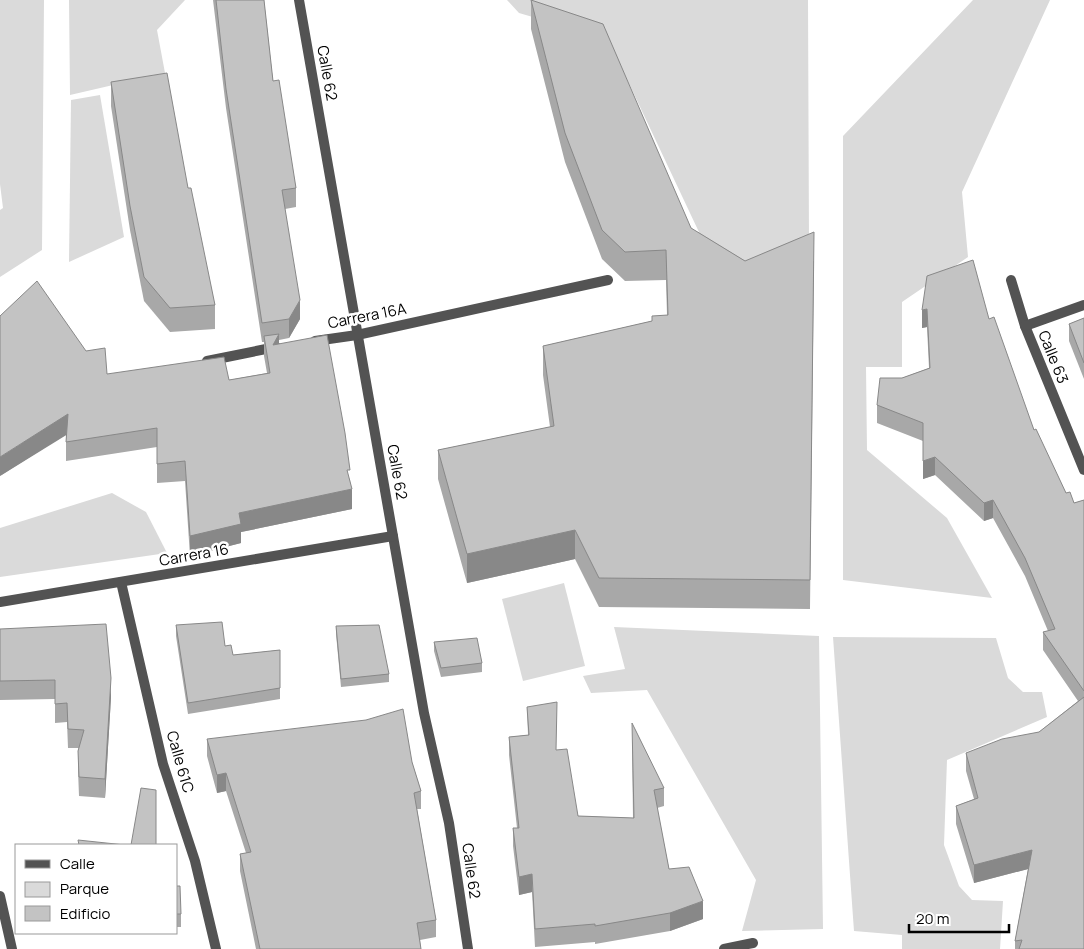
<svg xmlns="http://www.w3.org/2000/svg" width="1084" height="949" viewBox="0 0 1084 949" font-family="Manrope,sans-serif">
<style>
.green{fill:#dadada}
.lines{fill:none;stroke-linecap:round;stroke-linejoin:round}
.street{stroke:#535353;stroke-width:10}
.wall{fill:#a8a8a8}
.shaded-wall{fill:#888}
.building{fill:#c3c3c3;stroke:#888}
.labels{text-anchor:middle;stroke-width:5;stroke-linejoin:round;paint-order:stroke}
.street-label{font-size:15px;fill:#000;stroke:#fff}
</style>
<rect width="100%" height="100%" fill="#fff"/>
<!-- green -->
<g class="green">
<path d="M0 0H44L42 250 0 277V210L3 208 0 184Z"/>
<path d="M69 0H185L157 30 165 73 70 95Z"/>
<path d="M507 0H808L809 244 764 271 706 247 608 39 519 13Z"/>
<path d="M973 0H1050L962 192 968 257 902 302V367H866L867 450 947 518 992 598 843 580V136Z"/>
<path d="M100 95 124 237 69 262 71 100Z"/>
<path d="M112 493 146 512 167 553 0 577V528Z"/>
<path d="M564 583 585 666 523 681 502 599Z"/>
<path d="M614 627 819 636 823 929 742 931 756 880 647 690 591 693 583 676 625 669Z"/>
<path d="M833 637 996 638 1008 678 1023 692H1042L1047 717 947 760 944 845 959 886 972 900 1003 901 1000 949H902V935L854 931Z"/>
</g>
<g class="lines">
<!-- street -->
<g class="street">
<path d="M299 0 424 713 449 823 468 949"/>
<path d="M1011 280 1025 326 1084 470"/>
<path d="M1025 326 1084 305"/>
<path d="M315 341 357 335 608 280"/>
<path d="M207 361 276 347"/>
<path d="M121 582 163 764 195 861 216 949"/>
<path d="M0 602 393 536"/>
<path d="M0 896 12 949"/>
<path d="M724 949 753 943"/>
</g>
</g>
<!-- wall -->
<g class="wall">
<path d="M213 0H264L273 81 296 188V207L285 209 300 319 289 338 279 340V344L350 480 352 509 241 532V543L190 556 185 481 157 483V447L66 461V434L0 476 86 351 107 374 229 380 267 373 264 356V342H262L226 108Z"/>
<path d="M531 0 691 228 745 261H814L810 609 599 607 575 559 467 583 438 479V450L550 427 543 375V346L652 321 667 315 666 280 625 281 602 259 565 162 531 29Z"/>
<path d="M111 82 188 188 215 305V329L170 332 144 301 130 230 111 106Z"/>
<path d="M922 310 989 319 1034 430 1066 493 1074 503 1084 500V949H1015V941L1028 869 974 883 956 824V806L974 799 966 771V753L1039 732 1078 701 1043 650V632L1048 631 1025 576 993 518 984 521 935 475 923 479V441L877 423V405L902 378 929 368 927 327 922 328Z"/>
<path d="M1084 318V379L1069 341V324Z"/>
<path d="M176 625 233 655 280 650V699L188 714 176 636Z"/>
<path d="M336 626 389 674V682L341 687 336 634Z"/>
<path d="M0 629 111 697 105 798 79 796 78 770V751L79 748H68L67 722 55 723V699L0 700Z"/>
<path d="M434 642 482 663V672L441 677 434 651Z"/>
<path d="M527 707 556 750 578 816 633 818 632 741 664 788V806L657 808 669 869 703 919 670 931 595 944V942L535 947 532 892 519 895 513 846V828H517L509 755V737L528 735Z"/>
<path d="M207 739 412 762 421 791V809H417L436 920V937L420 940 421 949H256L240 871V854L246 853 226 791 217 793 207 756Z"/>
<path d="M176 886 181 914V927H176Z"/>
</g>
<!-- shaded-wall -->
<g class="shaded-wall">
<path d="M300 300V319L289 338V319Z"/>
<path d="M927 309V327L922 328V310Z"/>
<path d="M279 334V353L273 345Z"/>
<path d="M68 414V434L0 476V457Z"/>
<path d="M935 457V475L923 479V461Z"/>
<path d="M352 489V509L241 532V543L190 556V536L239 513Z"/>
<path d="M993 500V518L984 521V503Z"/>
<path d="M575 530V559L467 583V554Z"/>
<path d="M111 678V697L105 798V779Z"/>
<path d="M226 773V791L217 793V775Z"/>
<path d="M1032 850V868L974 883V865Z"/>
<path d="M532 874V892L519 895V877Z"/>
<path d="M703 901V919L670 931V913Z"/>
</g>
<!-- building -->
<g class="building">
<path d="M216 0H264L273 81 279 80 296 188 282 190 300 300 289 319 262 323 226 89Z"/>
<path d="M531 0 603 24 691 228 745 261 814 232 810 580 599 578 575 530 467 554 438 450 554 426 543 346 652 321V316L668 315 666 250 625 252 602 230 565 133Z"/>
<path d="M167 73 188 188H191L215 305 170 308 144 277 130 206 111 82Z"/>
<path d="M973 260 989 319 994 317 1034 430 1036 429 1066 493 1070 492 1074 503 1084 500V691L1043 632 1055 629 1025 558 993 500 984 503 935 457 923 461V423L877 405 880 378H902L930 368 927 309 922 310 927 276Z"/>
<path d="M37 281 86 351 105 348 107 374 224 357 229 380 270 373 264 336 279 334 273 345 327 335 345 433 350 470H347L352 489 239 513 241 524 190 536 185 461 157 464V428L66 442 68 414 0 457V316Z"/>
<path d="M1084 318V363L1069 324Z"/>
<path d="M222 622 225 646 231 645 233 655 280 650V688L188 703 176 625Z"/>
<path d="M106 624 111 678 105 779 79 777 78 751 84 730 68 729 67 703 55 704V680L0 681V629Z"/>
<path d="M379 625 389 674 341 679 336 626Z"/>
<path d="M477 638 482 663 441 668 434 642Z"/>
<path d="M1084 697V949H1019L1022 940 1015 941 1032 850 974 865 956 806 978 798 966 753 1002 739 1039 732Z"/>
<path d="M557 702 556 750 567 749 578 816 634 818 632 723 664 788 654 790 669 869 689 867 703 901 670 913 595 926V924L535 929 532 874 519 877 513 828H519L509 737 529 735 527 707Z"/>
<path d="M403 709 412 762 421 791 414 793 436 920 417 923 421 949H260L240 854 251 852 226 773 217 775 207 739 366 720Z"/>
<path d="M141 788 156 790V845H131Z"/>
<path d="M78 840 125 845H79Z"/>
<path d="M176 886H180L181 914H176Z"/>
</g>
<g class="labels">
<!-- street labels -->
<g class="street-label">
<text transform="translate(327 73) rotate(80)" y="5">Calle 62</text>
<text transform="translate(367 316) rotate(-11)" y="5">Carrera 16A</text>
<text transform="translate(1053 357) rotate(68)" y="5">Calle 63</text>
<text transform="translate(397 472) rotate(80)" y="5">Calle 62</text>
<text transform="translate(194 555) rotate(-10)" y="5">Carrera 16</text>
<text transform="translate(180 762) rotate(74)" y="5">Calle 61C</text>
<text transform="translate(471 871) rotate(82)" y="5">Calle 62</text>
</g>
</g>
<!-- legend -->
<rect x="15" y="844" width="162" height="90" fill="#ffffff" stroke="#999999"/>
<rect x="25" y="860" width="25" height="8" fill="#535353" stroke="#999999"/>
<text x="60" y="869" font-size="15" fill="#000000">Calle</text>
<rect x="25" y="882" width="25" height="15" fill="#dadada" stroke="#999999"/>
<text x="60" y="894" font-size="15" fill="#000000">Parque</text>
<rect x="25" y="906" width="25" height="15" fill="#c3c3c3" stroke="#999999"/>
<text x="60" y="919" font-size="15" fill="#000000">Edificio</text>
<!-- scale -->
<path d="M909 924v8h100v-8" fill="none" stroke="#000000" stroke-width="2.5"/>
<text x="916" y="924" font-size="15" fill="#000000" stroke="#ffffff" stroke-width="4" paint-order="stroke">20 m</text>
</svg>
